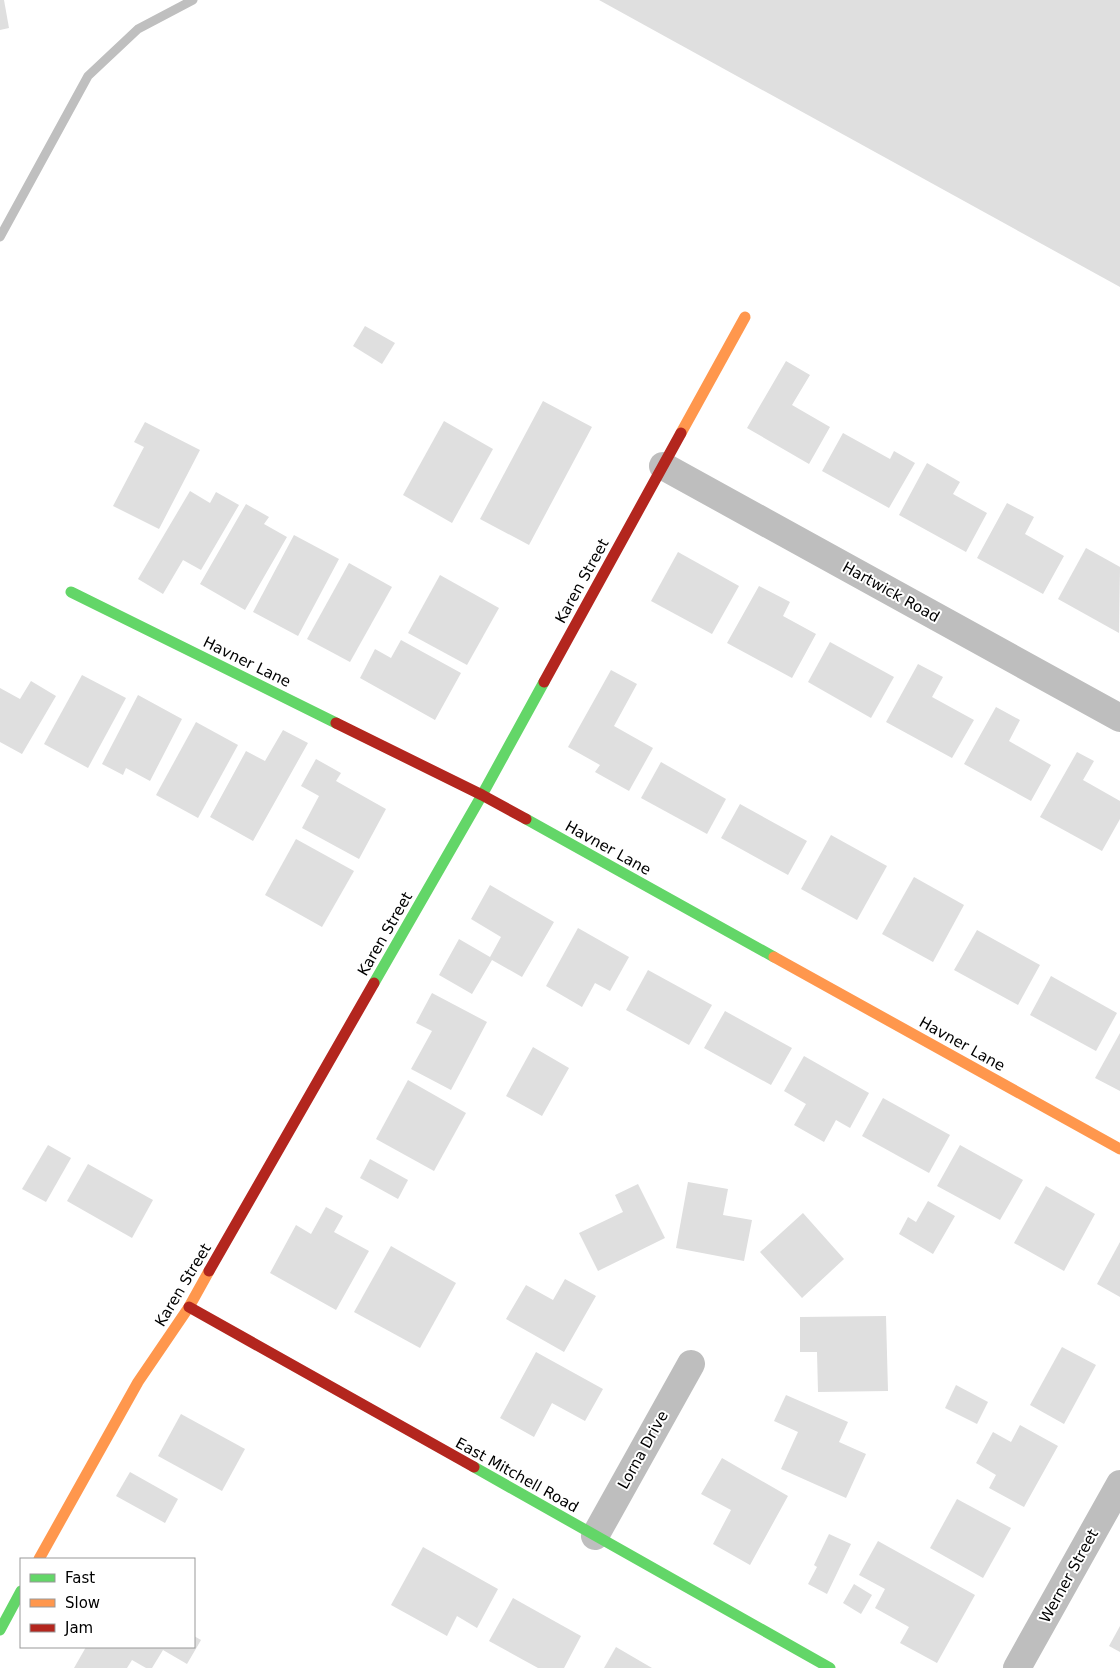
<svg xmlns="http://www.w3.org/2000/svg" width="1120" height="1668" viewBox="0 0 1120 1668" font-family="'DejaVu Sans',sans-serif">
<style>
.lines{fill:none;stroke-linecap:round;stroke-linejoin:round}
.stream{stroke:#bfbfbf;stroke-width:9}
.building{fill:#dfdfdf}
.street{stroke:#bebebe;stroke-width:28}
.fast{stroke:#63d668;stroke-width:11}
.slow{stroke:#ff974d;stroke-width:11}
.jam{stroke:#b3261e;stroke-width:11}
.labels{text-anchor:middle;stroke-width:4;stroke-linejoin:round;paint-order:stroke}
.street-label{font-size:15px;fill:#000;stroke:#fff}
</style>
<rect width="100%" height="100%" fill="#fff"/>
<g class="lines">
<!-- stream -->
<path class="stream" d="M0 237 88 76 138 29 193 0"/>
</g>
<!-- building -->
<g class="building">
<path d="M0 0H4L9 28 0 30Z"/>
<path d="M599 0H1120V287Z"/>
<path d="M365 326 395 343 382 364 353 346Z"/>
<path d="M786 361 810 375 792 405 830 427 809 464 747 428Z"/>
<path d="M543 401 592 427 529 545 480 519Z"/>
<path d="M444 421 493 449 452 523 403 495Z"/>
<path d="M145 422 200 450 159 529 113 506 144 447 134 442Z"/>
<path d="M843 433 890 459 894 451 915 463 889 508 822 471Z"/>
<path d="M927 463 960 482 953 494 987 513 966 552 899 515Z"/>
<path d="M190 491 210 503 216 492 239 505 201 570 183 560 163 594 138 579Z"/>
<path d="M1007 503 1034 517 1025 534 1064 556 1043 594 977 558Z"/>
<path d="M246 504 269 517 264 524 287 537 245 610 200 584Z"/>
<path d="M294 535 339 559 298 636 253 612Z"/>
<path d="M1086 548 1120 567 1119 633 1058 599Z"/>
<path d="M678 552 739 586 712 634 651 601Z"/>
<path d="M349 563 392 587 350 662 307 639Z"/>
<path d="M440 575 499 608 467 665 408 633Z"/>
<path d="M759 586 790 602 783 616 816 634 792 678 727 643Z"/>
<path d="M401 640 461 673 435 720 360 678 375 649 391 658Z"/>
<path d="M830 642 894 677 871 718 808 682Z"/>
<path d="M918 664 943 677 932 697 974 720 952 758 886 722Z"/>
<path d="M611 670 637 684 614 726 653 748 629 791 595 772 600 765 568 747Z"/>
<path d="M82 675 126 698 88 768 44 744Z"/>
<path d="M31 681 56 696 22 754 0 742V688L20 699Z"/>
<path d="M138 695 182 719 150 781 126 768 123 775 102 764Z"/>
<path d="M996 707 1020 720 1009 741 1051 765 1031 801 964 764Z"/>
<path d="M196 722 238 745 198 818 156 795Z"/>
<path d="M283 730 308 743 253 841 210 817 246 751 265 761Z"/>
<path d="M1077 752 1094 761 1083 780 1120 801V819L1102 851 1040 817Z"/>
<path d="M316 759 341 773 336 781 386 809 359 859 302 828 319 796 301 786Z"/>
<path d="M661 762 726 799 707 834 641 798Z"/>
<path d="M740 804 807 841 788 875 721 838Z"/>
<path d="M831 835 887 866 857 920 801 889Z"/>
<path d="M296 839 354 871 322 927 265 895Z"/>
<path d="M914 877 964 905 933 962 882 934Z"/>
<path d="M490 885 554 922 522 977 492 960 472 994 439 975 459 939 490 957 501 937 471 919Z"/>
<path d="M578 928 629 957 610 991 595 983 582 1007 546 986Z"/>
<path d="M977 930 1040 965 1018 1005 954 970Z"/>
<path d="M648 970 712 1005 689 1045 626 1010Z"/>
<path d="M1051 976 1117 1013 1096 1051 1030 1015Z"/>
<path d="M432 993 487 1022 451 1090 411 1069 432 1031 416 1023Z"/>
<path d="M725 1011 792 1048 771 1085 704 1048Z"/>
<path d="M1120 1033V1091L1095 1078Z"/>
<path d="M533 1047 569 1068 542 1116 506 1096Z"/>
<path d="M804 1056 869 1093 850 1128 836 1120 824 1142 794 1125 806 1104 784 1091Z"/>
<path d="M408 1080 466 1113 434 1171 376 1139Z"/>
<path d="M883 1098 950 1135 929 1173 862 1136Z"/>
<path d="M48 1145 71 1158 46 1202 22 1189Z"/>
<path d="M960 1145 1023 1180 1000 1220 937 1186Z"/>
<path d="M370 1159 408 1180 398 1199 360 1178Z"/>
<path d="M88 1164 153 1200 132 1238 67 1201Z"/>
<path d="M688 1182 728 1189 723 1215 752 1220 744 1261 676 1248Z"/>
<path d="M638 1184 665 1238 598 1271 579 1233 623 1212 615 1195Z"/>
<path d="M1046 1186 1095 1214 1064 1271 1014 1243Z"/>
<path d="M928 1201 955 1216 933 1254 899 1234 908 1217 916 1222Z"/>
<path d="M326 1207 343 1216 334 1232 369 1251 336 1310 270 1273 296 1225 311 1234Z"/>
<path d="M803 1213 844 1259 802 1298 760 1252Z"/>
<path d="M1120 1242V1297L1097 1284Z"/>
<path d="M391 1246 456 1283 420 1348 354 1312Z"/>
<path d="M565 1279 596 1296 564 1352 506 1319 526 1285 553 1300Z"/>
<path d="M886 1316 888 1391 818 1392 817 1352H800V1317Z"/>
<path d="M1062 1347 1096 1365 1064 1424 1030 1405Z"/>
<path d="M536 1352 603 1389 585 1421 552 1403 534 1437 500 1418Z"/>
<path d="M956 1385 988 1402 977 1424 945 1408Z"/>
<path d="M786 1395 848 1422 839 1442 866 1454 846 1498 781 1469 798 1432 774 1421Z"/>
<path d="M181 1414 245 1449 222 1491 158 1456Z"/>
<path d="M1020 1425 1058 1446 1024 1507 989 1488 996 1475 976 1463 993 1432 1011 1442Z"/>
<path d="M722 1458 788 1496 750 1565 713 1544 731 1510 701 1494Z"/>
<path d="M130 1472 178 1499 165 1523 116 1496Z"/>
<path d="M957 1499 1011 1528 983 1578 930 1548Z"/>
<path d="M829 1534 851 1544 827 1594 808 1584 817 1567 814 1565Z"/>
<path d="M878 1541 975 1595 937 1663 900 1643 909 1627 875 1608 885 1589 859 1575Z"/>
<path d="M423 1547 498 1589 477 1628 457 1616 447 1636 391 1605Z"/>
<path d="M854 1584 872 1595 861 1614 843 1603Z"/>
<path d="M513 1598 581 1636 564 1668H538L489 1641Z"/>
<path d="M1120 1626V1652L1109 1646Z"/>
<path d="M194 1636 201 1640 187 1664 163 1650 152 1668H146L132 1660 127 1668H74L86 1647H194Z"/>
<path d="M616 1647 652 1668H604Z"/>
</g>
<g class="lines">
<!-- street -->
<g class="street">
<path d="M663 466 1120 718"/>
<path d="M595 1536 691 1364"/>
<path d="M1017 1668 1120 1484"/>
</g>
<!-- fast -->
<g class="fast">
<path d="M71 592 336 723"/>
<path d="M526 819 774 957"/>
<path d="M374 983 482 795 544 682"/>
<path d="M474 1467 830 1668"/>
<path d="M0 1630 21 1591"/>
</g>
<!-- slow -->
<g class="slow">
<path d="M681 433 745 317"/>
<path d="M774 957 1120 1149"/>
<path d="M39 1559 138 1382 189 1307 209 1271"/>
</g>
<!-- jam -->
<g class="jam">
<path d="M544 682 681 433"/>
<path d="M336 723 482 795 526 819"/>
<path d="M209 1271 374 983"/>
<path d="M189 1307 474 1467"/>
</g>
</g>
<g class="labels">
<!-- street labels -->
<g class="street-label">
<text transform="translate(582 581) rotate(-61)" y="5">Karen Street</text>
<text transform="translate(891 592) rotate(29)" y="5">Hartwick Road</text>
<text transform="translate(247 662) rotate(26)" y="5">Havner Lane</text>
<text transform="translate(608 848) rotate(29)" y="5">Havner Lane</text>
<text transform="translate(385 934) rotate(-60)" y="5">Karen Street</text>
<text transform="translate(962 1044) rotate(29)" y="5">Havner Lane</text>
<text transform="translate(183 1285) rotate(-59)" y="5">Karen Street</text>
<text transform="translate(643 1450) rotate(-61)" y="5">Lorna Drive</text>
<text transform="translate(517 1475) rotate(29)" y="5">East Mitchell Road</text>
<text transform="translate(1069 1576) rotate(-61)" y="5">Werner Street</text>
</g>
</g>
<!-- legend -->
<rect x="20" y="1558" width="175" height="90" fill="#ffffff" stroke="#999999"/>
<rect x="30" y="1574" width="25" height="8" fill="#63d668" stroke="#999999"/>
<text x="65" y="1583" font-size="15" fill="#000000">Fast</text>
<rect x="30" y="1599" width="25" height="8" fill="#ff974d" stroke="#999999"/>
<text x="65" y="1608" font-size="15" fill="#000000">Slow</text>
<rect x="30" y="1624" width="25" height="8" fill="#b3261e" stroke="#999999"/>
<text x="65" y="1633" font-size="15" fill="#000000">Jam</text>
</svg>
